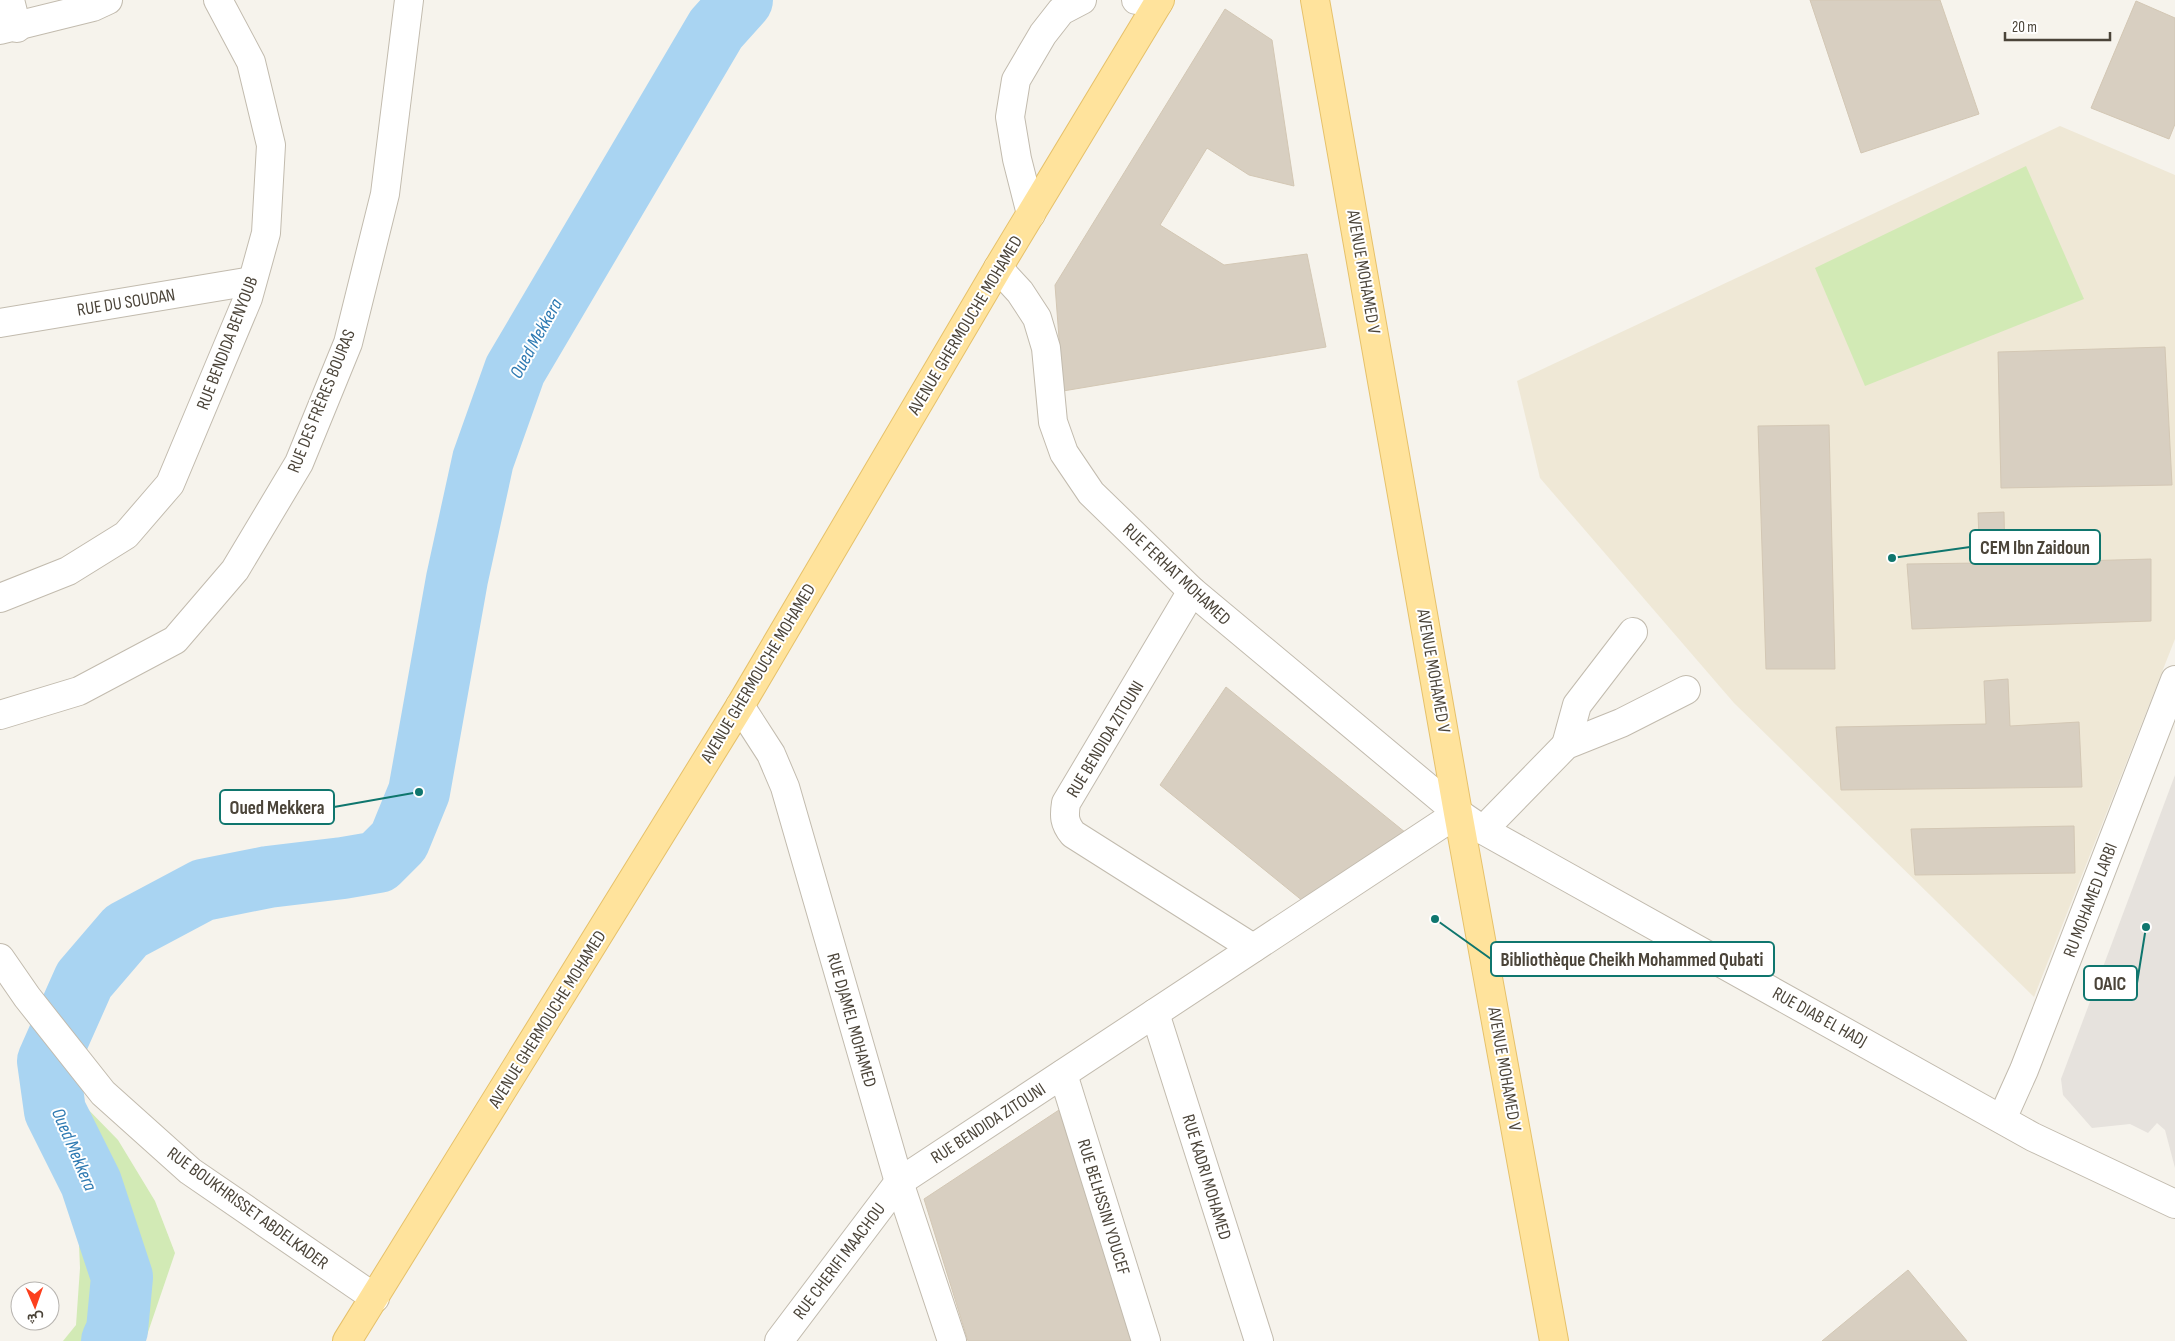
<svg xmlns="http://www.w3.org/2000/svg" width="2175" height="1341" viewBox="0 0 2175 1341" font-family="'Sofia Sans Condensed',Vazirmatn,sans-serif">
<style>
.industrial{fill:#e6e2dd}
.education{fill:#efe8d6}
.green{fill:#d2eab5}
.lines{fill:none;stroke-linecap:round;stroke-linejoin:round}
.river{stroke:#a9d4f2;stroke-width:62}
.building{fill:#d8cfc1;stroke:#d3c7b4}
.minor-casing{stroke:#c2bbae;stroke-width:30}
.major-casing{stroke:#e6c16a;stroke-width:30}
.minor{stroke:#fff;stroke-width:28}
.major{stroke:#ffe39c;stroke-width:28}
.labels{text-anchor:middle;stroke-width:4;stroke-linejoin:round;paint-order:stroke}
.street-label{font-size:18px;fill:#4b4439;stroke:#fff}
.water-label{font-size:19px;font-style:italic;fill:#2e7ab2;stroke:#fff}
.leader{fill:none;stroke:#0f766e;stroke-width:2}
.callout-dot{fill:#0f766e;stroke:#fff;stroke-width:2}
.callout{fill:#fff;stroke:#0f766e;stroke-width:2}
.callout-label{font-size:19px;text-anchor:middle;font-weight:bold;fill:#4b4439}
</style>
<rect width="100%" height="100%" fill="#f6f3ec"/>
<!-- industrial -->
<path class="industrial" d="M2175 775V1168L2165 1130 2157 1123 2148 1133 2130 1124 2092 1128 2063 1095 2061 1079Z"/>
<!-- education -->
<path class="education" d="M2060 126 2175 175V639L2034 997 1734 703 1540 478 1517 381Z"/>
<!-- green -->
<g class="green">
<path d="M2026 166 2084 299 1865 386 1815 268Z"/>
<path d="M37 1057 118 1140 155 1201 175 1253 145 1341H63L76 1325 80 1268 78 1221Z"/>
</g>
<g class="lines">
<!-- river -->
<path class="river" d="M112 1341 117 1330 122 1277 91 1183 55 1111 48 1061 84 980 126 931 203 890 268 877 343 868 378 862 399 841 419 792 457 579 483 460 515 370 716 29 742 0"/>
</g>
<!-- building -->
<g class="building">
<path d="M1810 0H1940L1979 114 1861 153Z"/>
<path d="M2136 1 2175 18V124L2169 139 2091 108Z"/>
<path d="M1225 9 1272 40 1294 186 1249 175 1207 148 1160 225 1224 265 1307 254 1326 347 1063 391 1055 285Z"/>
<path d="M2165 347 2172 485 2001 488 1998 352Z"/>
<path d="M1829 425 1835 669H1766L1758 426Z"/>
<path d="M2004 512 2005 563 2151 559V621L1912 629 1907 564 1980 563 1978 513Z"/>
<path d="M2008 679 2010 726 2079 722 2082 787 1841 790 1836 727 1986 724 1984 681Z"/>
<path d="M1226 687 1411 837 1309 906 1160 785Z"/>
<path d="M2074 826 2075 873 1915 875 1911 829Z"/>
<path d="M1059 1110 1132 1341H968L924 1199Z"/>
<path d="M1908 1270 1967 1341H1822Z"/>
</g>
<g class="lines">
<!-- minor casing -->
<g class="minor-casing">
<g id="minor">
<path d="M10 0 17 28"/>
<path d="M1136 0 1158 3"/>
<path d="M0 30 93 7 108 0"/>
<path d="M1031 214 1017 159 1010 117 1016 80 1043 34 1061 11 1082 0"/>
<path d="M998 268 1020 292 1037 318 1046 348 1053 422 1064 453 1091 493 1192 591 1458 813 1483 830 2033 1137 2175 1204"/>
<path d="M0 323 252 281"/>
<path d="M1192 591 1066 803C1064 816 1064 823 1073 834L1253 948"/>
<path d="M0 598 68 571 126 535 170 484 248 298 266 233 271 145 251 62 218 0"/>
<path d="M740 706 771 754 785 787 899 1182 952 1341"/>
<path d="M0 715 79 691 175 640 235 570 299 463 348 343 385 194 409 0"/>
<path d="M1566 745 1577 705 1633 632"/>
<path d="M1483 830 1566 745 1621 723 1686 690"/>
<path d="M0 958 27 997 103 1093 190 1171 375 1298"/>
<path d="M1155 1013 1259 1341"/>
<path d="M1063 1074 1146 1341"/>
<path d="M2002 1119 2024 1070 2175 680"/>
<path d="M779 1341 899 1182 1458 813"/>
</g>
</g>
<!-- major casing -->
<g class="major-casing">
<g id="major">
<path d="M1315 0 1458 813 1554 1341"/>
<path d="M347 1341 740 706 998 268 1160 0"/>
</g>
</g>
<!-- minor -->
<use href="#minor" class="minor"/>
<!-- major -->
<use href="#major" class="major"/>
</g>
<g class="labels">
<!-- street labels -->
<g class="street-label">
<text transform="translate(1364 272) rotate(80)" y="6">AVENUE MOHAMED V</text>
<text transform="translate(126 302) rotate(-9)" y="6">RUE DU SOUDAN</text>
<text transform="translate(965 325) rotate(-59)" y="6">AVENUE GHERMOUCHE MOHAMED</text>
<text transform="translate(227 343) rotate(-69)" y="6">RUE BENDIDA BENYOUB</text>
<text transform="translate(321 401) rotate(-68)" y="6">RUE DES FRÈRES BOURAS</text>
<text transform="translate(1177 574) rotate(43)" y="6">RUE FERHAT MOHAMED</text>
<text transform="translate(1434 671) rotate(80)" y="6">AVENUE MOHAMED V</text>
<text transform="translate(758 673) rotate(-59)" y="6">AVENUE GHERMOUCHE MOHAMED</text>
<text transform="translate(1105 739) rotate(-59)" y="6">RUE BENDIDA ZITOUNI</text>
<text transform="translate(2090 900) rotate(-69)" y="6">RU MOHAMED LARBI</text>
<text transform="translate(1820 1017) rotate(29)" y="6">RUE DIAB EL HADJ</text>
<text transform="translate(547 1019) rotate(-58)" y="6">AVENUE GHERMOUCHE MOHAMED</text>
<text transform="translate(852 1020) rotate(74)" y="6">RUE DJAMEL MOHAMED</text>
<text transform="translate(1505 1069) rotate(80)" y="6">AVENUE MOHAMED V</text>
<text transform="translate(988 1123) rotate(-33)" y="6">RUE BENDIDA ZITOUNI</text>
<text transform="translate(1207 1177) rotate(73)" y="6">RUE KADRI MOHAMED</text>
<text transform="translate(1104 1207) rotate(73)" y="6">RUE BELHSSINI YOUCEF</text>
<text transform="translate(248 1208) rotate(36)" y="6">RUE BOUKHRISSET ABDELKADER</text>
<text transform="translate(839 1261) rotate(-53)" y="6">RUE CHERIFI MAACHOU</text>
</g>
<!-- water labels -->
<g class="water-label">
<text transform="translate(535 338) rotate(-61)" y="7">Oued Mekkera</text>
<text transform="translate(75 1149) rotate(67)" y="7">Oued Mekkera</text>
</g>
</g>
<!-- callouts -->
<path class="leader" d="M1892 558L1970 547M419 792L334 807M1435 919L1491 959M2146 927L2137 983"/>
<g class="callout-dot">
<circle cx="1892" cy="558" r="5"/>
<circle cx="419" cy="792" r="5"/>
<circle cx="1435" cy="919" r="5"/>
<circle cx="2146" cy="927" r="5"/>
</g>
<g class="callout">
<rect x="1970" y="530" width="130" height="34" rx="5"/>
<rect x="220" y="790" width="114" height="34" rx="5"/>
<rect x="1491" y="942" width="283" height="34" rx="5"/>
<rect x="2084" y="966" width="53" height="34" rx="5"/>
</g>
<g class="callout-label">
<text x="2035" y="554">CEM Ibn Zaidoun</text>
<text x="277" y="814">Oued Mekkera</text>
<text x="1632" y="966">Bibliothèque Cheikh Mohammed Qubati</text>
<text x="2110" y="990">OAIC</text>
</g>
<!-- north arrow -->
<g transform="translate(35 1306) rotate(178)"><circle r="24" fill="#ffffff" stroke="#b7b4b0"/>
<path d="M0-4L9 19L0 12L-9 19Z" fill="#fc3f1d"/>
<text y="-8" font-size="14" font-weight="bold" text-anchor="middle" fill="#4b4439">ش</text>
</g>
<!-- scale -->
<path d="M2005 32v8h105v-8" fill="none" stroke="#4b4439" stroke-width="2.5"/>
<text x="2012" y="32" font-size="15" fill="#4b4439" stroke="#ffffff" stroke-width="4" paint-order="stroke">20 m</text>
</svg>
